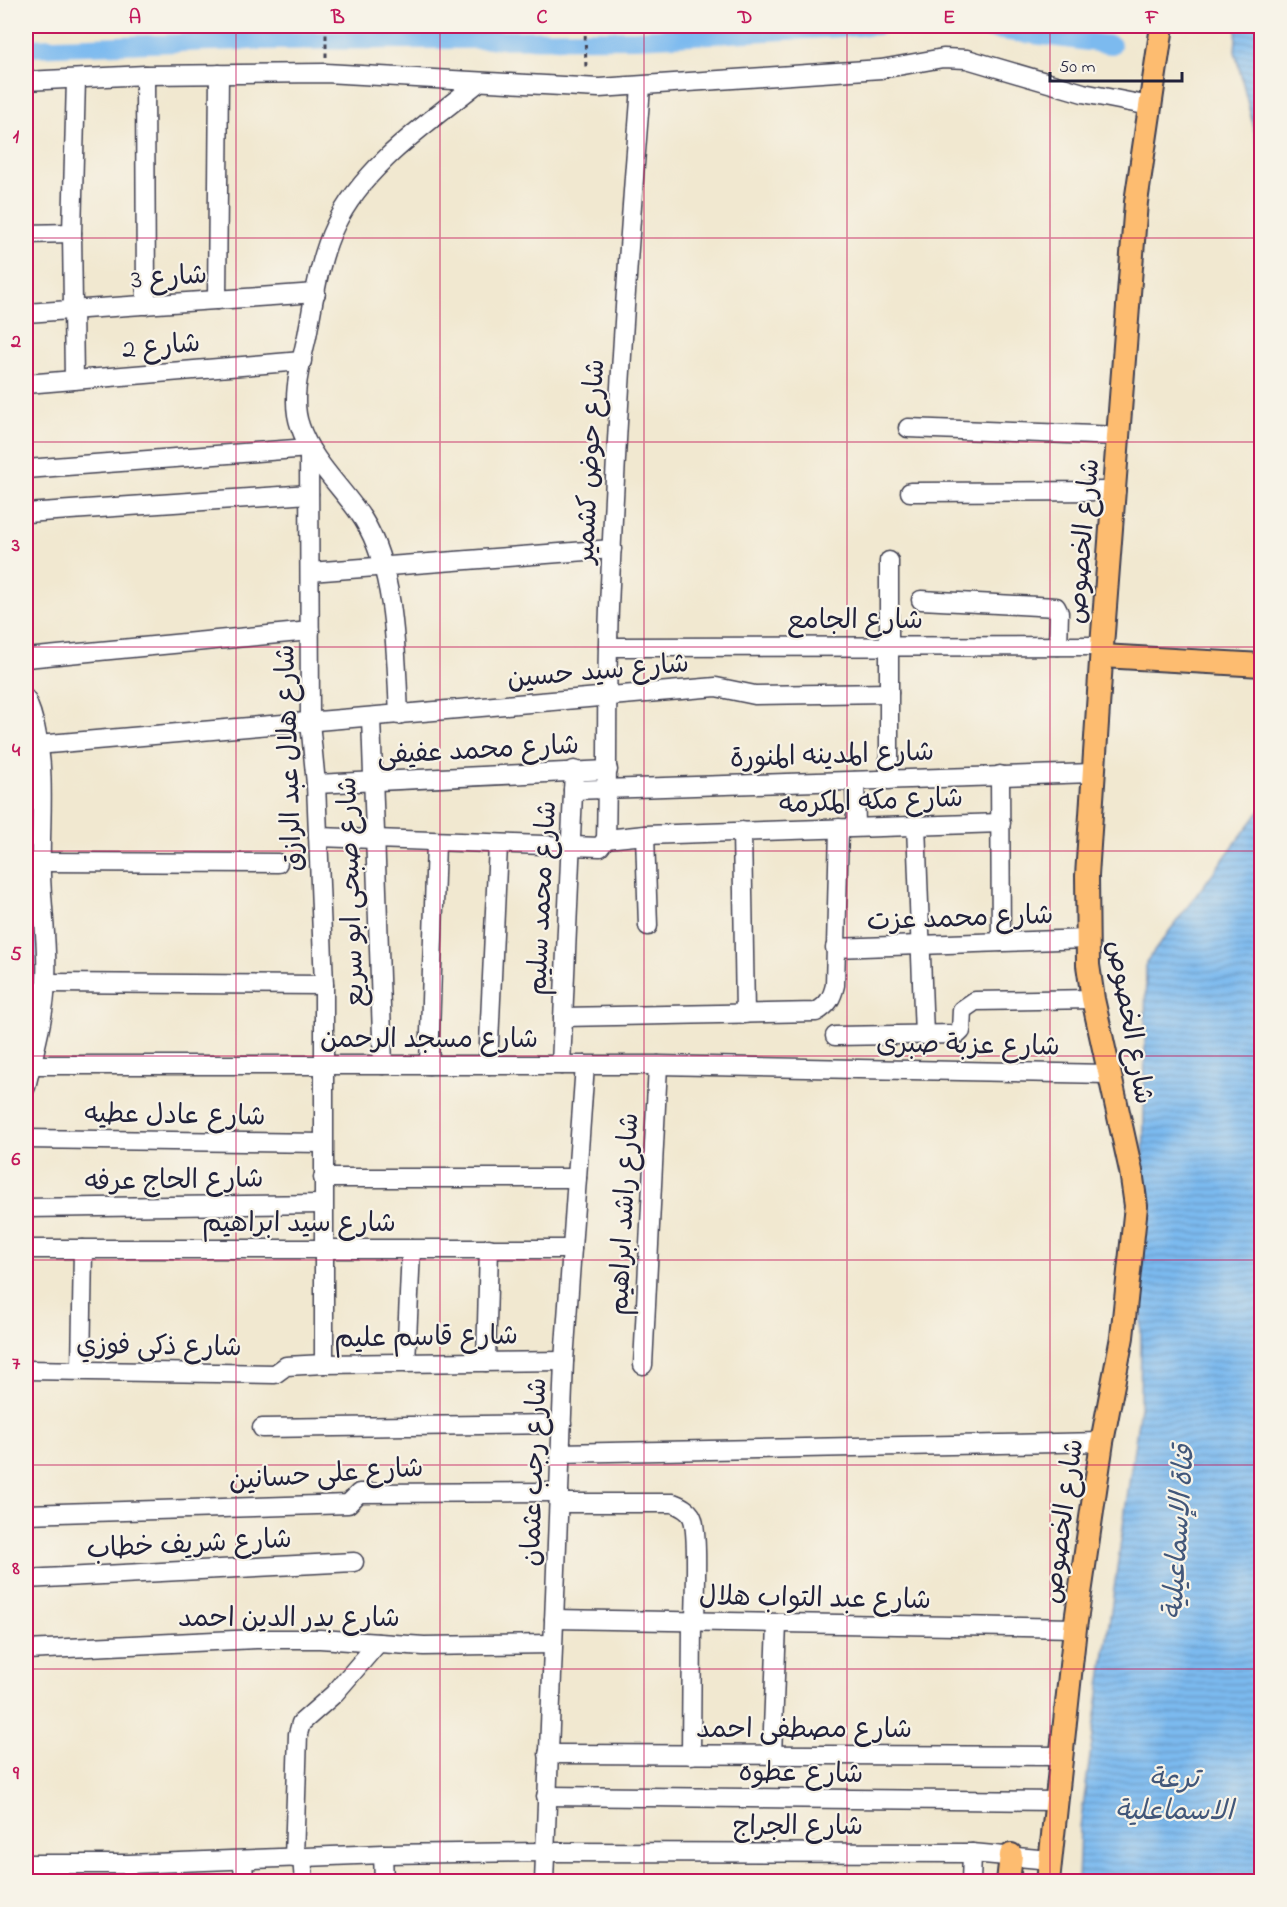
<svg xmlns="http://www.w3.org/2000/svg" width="1287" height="1907" viewBox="0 0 1287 1907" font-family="'Indie Flower','Playpen Sans Arabic',sans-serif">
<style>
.water{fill:url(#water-rules);stroke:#4f6e95;stroke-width:1.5}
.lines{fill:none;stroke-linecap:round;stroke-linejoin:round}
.canal{stroke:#7cbaef;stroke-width:18}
.minor-casing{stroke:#414051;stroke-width:21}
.major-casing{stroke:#414051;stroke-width:26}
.path{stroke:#414051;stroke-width:3;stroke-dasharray:4.5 4.5;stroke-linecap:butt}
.minor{stroke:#fff;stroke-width:18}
.major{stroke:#fdbc6f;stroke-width:22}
.grid{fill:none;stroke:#c2185b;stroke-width:1.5;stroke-opacity:0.55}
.labels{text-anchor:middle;stroke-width:4.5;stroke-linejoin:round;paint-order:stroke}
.street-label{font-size:27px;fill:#22223b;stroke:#f7f3e8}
.water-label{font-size:28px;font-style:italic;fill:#42577a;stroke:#f7f3e8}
.neatline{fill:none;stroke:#c2185b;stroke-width:2}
.grid-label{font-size:20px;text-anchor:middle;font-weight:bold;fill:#c2185b}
</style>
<defs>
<pattern id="water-rules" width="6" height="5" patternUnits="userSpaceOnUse" patternTransform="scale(1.5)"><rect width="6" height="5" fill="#7cbaef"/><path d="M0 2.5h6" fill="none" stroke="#6597c3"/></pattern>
</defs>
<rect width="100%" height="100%" fill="#f7f3e8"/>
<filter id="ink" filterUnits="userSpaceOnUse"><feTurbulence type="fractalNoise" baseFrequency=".0167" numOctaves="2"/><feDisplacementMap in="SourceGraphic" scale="12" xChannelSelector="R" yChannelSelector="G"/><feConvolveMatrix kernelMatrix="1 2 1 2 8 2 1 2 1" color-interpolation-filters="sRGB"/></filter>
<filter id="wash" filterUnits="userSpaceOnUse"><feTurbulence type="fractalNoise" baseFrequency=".008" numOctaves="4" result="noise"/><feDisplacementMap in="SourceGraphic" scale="24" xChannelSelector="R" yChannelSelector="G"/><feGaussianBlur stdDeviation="1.35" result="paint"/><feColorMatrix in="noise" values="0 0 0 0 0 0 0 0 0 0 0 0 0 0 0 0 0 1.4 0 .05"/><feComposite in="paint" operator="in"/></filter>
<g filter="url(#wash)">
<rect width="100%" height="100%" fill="#f1e8d0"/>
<!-- water -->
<g class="water">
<path d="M1237 26H1261V158L1235 51Z"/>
<path d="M1261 809V1881L1078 1882 1080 1827 1140 1407 1146 962Z"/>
</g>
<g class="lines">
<!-- canal -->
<g class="canal">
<path d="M961 26 1112 45"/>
<path d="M26 48 242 41 636 39 879 26"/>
<path d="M26 914 29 944 26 986"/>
</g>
</g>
</g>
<g filter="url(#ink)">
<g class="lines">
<!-- minor casing -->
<g class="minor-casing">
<g id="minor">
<path d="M145 75 146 305"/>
<path d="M26 81 145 75 325 73 599 88 881 69 943 58 967 59 1083 93 1150 106"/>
<path d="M26 234 72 233"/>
<path d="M217 300 219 74"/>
<path d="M26 313 316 293"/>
<path d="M74 380 72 233 76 79"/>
<path d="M26 384 302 361"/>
<path d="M908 428 1120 436"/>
<path d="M26 469 309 448 310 722 316 784 324 985V1364"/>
<path d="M910 492 1116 491"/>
<path d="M26 513 309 494"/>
<path d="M889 561V780"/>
<path d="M310 572 612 549"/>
<path d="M921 600 1056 607 1059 613 1058 646"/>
<path d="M608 647 1102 646"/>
<path d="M26 658 310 631"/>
<path d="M26 699C50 754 39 817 41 875 42 910 48 945 46 980 45 1016 34 1052 26 1087"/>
<path d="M399 715C396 655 396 571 363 519 343 488 312 462 300 426 290 399 301 363 307 336 314 299 319 259 335 226 364 165 428 123 479 82"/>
<path d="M371 717 383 1065"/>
<path d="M37 745 716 687 755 695 889 693"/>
<path d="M1000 775 1001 942"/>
<path d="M855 781 856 827"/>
<path d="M316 784 608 770"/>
<path d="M573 790 1093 773"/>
<path d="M916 825 924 1035"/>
<path d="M742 831 745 1014"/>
<path d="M645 835 648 926"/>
<path d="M318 837 600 847 606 839 645 835 1001 823"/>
<path d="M606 839C608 762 606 685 609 608 616 434 627 261 641 87"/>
<path d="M41 862 278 863"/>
<path d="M835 948 1087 939"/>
<path d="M46 983 324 985"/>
<path d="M563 1017 816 1012C828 1005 832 998 835 985L839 828"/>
<path d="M835 1036 958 1034 961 1031 962 1010 975 1001 1093 999"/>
<path d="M31 1065H658L1108 1074"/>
<path d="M429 1065 436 842"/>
<path d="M488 1065 498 845"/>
<path d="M561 1065 574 770"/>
<path d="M26 1139 323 1143"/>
<path d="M323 1178H577"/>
<path d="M26 1208 323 1204"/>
<path d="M26 1249H572"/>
<path d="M486 1362 489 1248"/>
<path d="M406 1363 411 1249"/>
<path d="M643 1365 658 1065"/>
<path d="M26 1370 275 1374 286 1366 324 1364 564 1361"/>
<path d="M81 1370 83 1249"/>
<path d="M262 1428 562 1424"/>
<path d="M560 1453 1102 1442"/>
<path d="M559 1503H673C680 1506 688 1509 692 1517 699 1532 695 1602 695 1622"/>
<path d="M26 1514 348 1504 359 1493 559 1492"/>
<path d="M26 1579 354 1562"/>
<path d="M554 1619 1075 1628"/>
<path d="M26 1650 256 1639H320L424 1646 552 1644"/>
<path d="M548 1754 1060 1756"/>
<path d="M691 1755 692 1622"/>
<path d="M772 1755 777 1624"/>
<path d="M546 1796 1056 1801"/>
<path d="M383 1854 384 1882"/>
<path d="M302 1857 304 1882"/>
<path d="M294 1858 298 1734 301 1723 334 1694 378 1643"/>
<path d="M243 1860 244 1882"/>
<path d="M26 1864H128L383 1854 546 1852 972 1853 1050 1860"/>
<path d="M544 1882 564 1361 585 1065"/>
<path d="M971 1882 972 1853"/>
</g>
</g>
<!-- major casing -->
<g class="major-casing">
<g id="major">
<path d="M1102 656 1262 665"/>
<path d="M1008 1882 1011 1855"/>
<path d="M1048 1882 1075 1628 1102 1442 1122 1337 1136 1206 1131 1171 1093 999 1088 965 1087 876 1102 646 1136 202 1162 26"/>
</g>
</g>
<!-- path -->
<g class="path">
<path d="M585 26 586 71"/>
<path d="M326 57V26"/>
</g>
<!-- minor -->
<use href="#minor" class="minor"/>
<!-- major -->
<use href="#major" class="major"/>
</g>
</g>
<!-- grid -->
<path class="grid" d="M236 26V1882M440 26V1882M644 26V1882M847 26V1882M1050 26V1882M26 238H1262M26 442H1262M26 647H1262M26 851H1262M26 1056H1262M26 1260H1262M26 1465H1262M26 1669H1262"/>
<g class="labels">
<!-- street labels -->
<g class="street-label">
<text transform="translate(169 276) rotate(-4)" y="9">شارع 3</text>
<text transform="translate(161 345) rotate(-5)" y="9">شارع 2</text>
<text transform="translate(589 461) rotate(-87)" y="9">شارع حوض كشمير</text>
<text transform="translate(1082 541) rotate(-85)" y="9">شارع الخصوص</text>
<text x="855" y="628">شارع الجامع</text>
<text transform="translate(598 670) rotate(-5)" y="9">شارع سيد حسين</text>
<text transform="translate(478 749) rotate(-3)" y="9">شارع محمد عفيفى</text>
<text transform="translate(832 754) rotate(-2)" y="9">شارع المدينه المنورة</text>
<text transform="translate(288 758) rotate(-92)" y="9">شارع هلال عبد الرازق</text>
<text transform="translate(871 800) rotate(-2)" y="9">شارع مكه المكرمه</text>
<text transform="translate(350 892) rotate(-92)" y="9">شارع صبحى ابو سريع</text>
<text transform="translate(541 898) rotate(-87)" y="9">شارع محمد سليم</text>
<text transform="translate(960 917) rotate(-2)" y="9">شارع محمد عزت</text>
<text transform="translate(1131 1022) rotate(80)" y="9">شارع الخصوص</text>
<text x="429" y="1047">شارع مسجد الرحمن</text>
<text transform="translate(968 1044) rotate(1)" y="9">شارع عزبة صبرى</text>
<text transform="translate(175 1114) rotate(1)" y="9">شارع عادل عطيه</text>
<text transform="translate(174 1179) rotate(-1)" y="9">شارع الحاج عرفه</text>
<text transform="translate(623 1214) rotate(-87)" y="9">شارع راشد ابراهيم</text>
<text x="299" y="1231">شارع سيد ابراهيم</text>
<text transform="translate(426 1336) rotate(-1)" y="9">شارع قاسم عليم</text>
<text transform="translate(159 1345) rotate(1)" y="9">شارع ذكى فوزي</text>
<text transform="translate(533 1472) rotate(-88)" y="9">شارع رجب عثمان</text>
<text transform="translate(326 1473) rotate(-4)" y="9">شارع على حسانين</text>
<text transform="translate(1062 1521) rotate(-82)" y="9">شارع الخصوص</text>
<text transform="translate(189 1543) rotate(-3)" y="9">شارع شريف خطاب</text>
<text transform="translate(815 1597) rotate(1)" y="9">شارع عبد التواب هلال</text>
<text x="289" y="1626">شارع بدر الدين احمد</text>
<text x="804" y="1737">شارع مصطفى احمد</text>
<text transform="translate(801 1772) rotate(1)" y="9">شارع عطوه</text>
<text x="798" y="1834">شارع الجراج</text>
</g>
<!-- water labels -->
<g class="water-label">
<text transform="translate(1177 1532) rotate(-86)" y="10">قناة الإسماعيلية</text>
<text x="1174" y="1787">ترعة<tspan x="1174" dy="32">الاسماعلية</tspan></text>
</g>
</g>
<!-- margin -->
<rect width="1287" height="1907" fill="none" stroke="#f7f3e8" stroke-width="66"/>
<!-- scale -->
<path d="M1050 72v9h132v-9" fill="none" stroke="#22223b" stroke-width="3"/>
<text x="1059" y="72" font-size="18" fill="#22223b" stroke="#f7f3e8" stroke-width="4.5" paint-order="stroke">50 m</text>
<rect x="33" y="33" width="1221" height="1841" class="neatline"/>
<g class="grid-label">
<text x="135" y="23">A</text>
<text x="338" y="23">B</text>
<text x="542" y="23">C</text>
<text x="745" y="23">D</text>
<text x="949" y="23">E</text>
<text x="1152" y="23">F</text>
<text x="16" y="142">1</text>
<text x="16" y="347">2</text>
<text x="16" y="551">3</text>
<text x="16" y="756">4</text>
<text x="16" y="960">5</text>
<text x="16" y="1165">6</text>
<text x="16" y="1369">7</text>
<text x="16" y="1574">8</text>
<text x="16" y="1779">9</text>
</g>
</svg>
